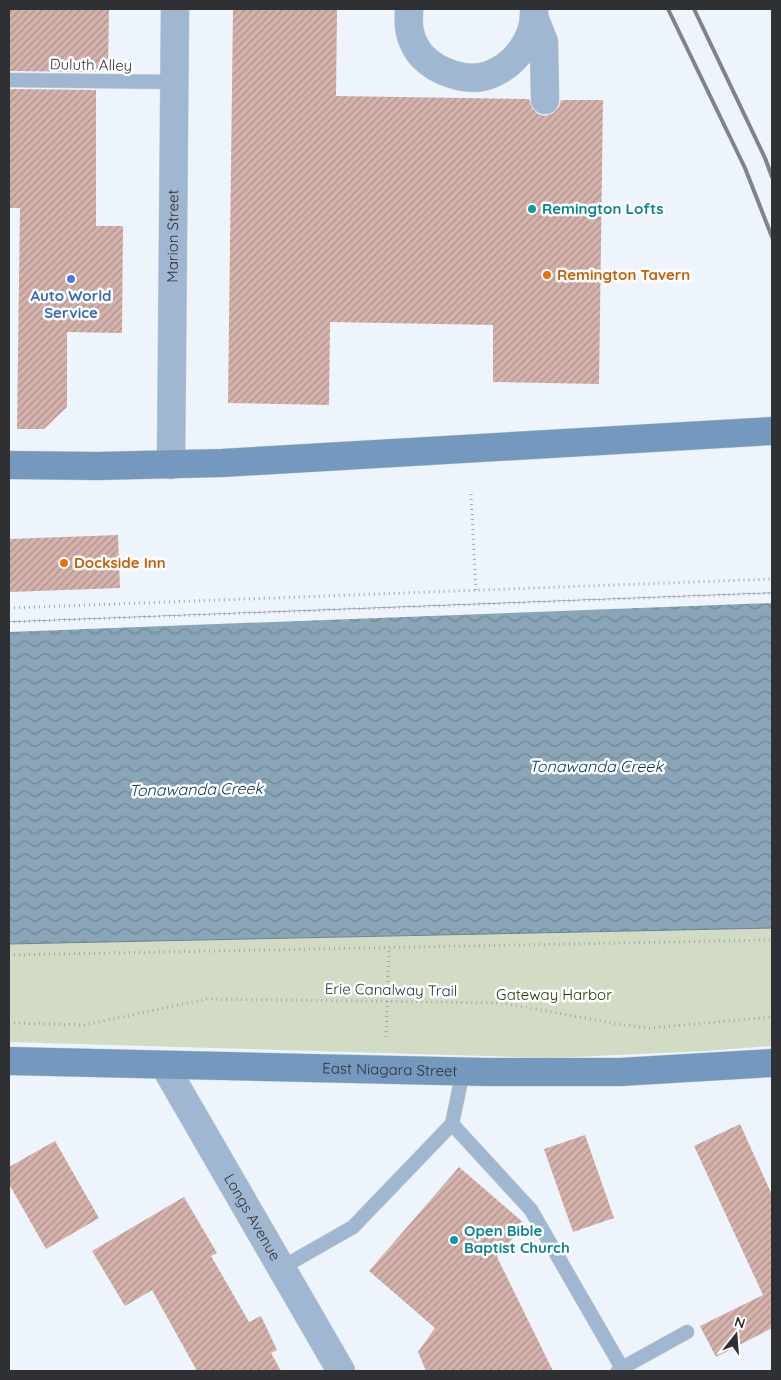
<svg xmlns="http://www.w3.org/2000/svg" width="781" height="1380" viewBox="0 0 781 1380" font-family="Quicksand,sans-serif">
<style>
.park{fill:#d2dcc4}
.water{fill:url(#water-waves);stroke:#6e8290}
.pier{fill:#eef4fb}
.building{fill:url(#building-hatch)}
.lines{fill:none;stroke-linecap:round;stroke-linejoin:round}
.lane-casing{stroke:#cbd1d7;stroke-width:15}
.street-casing{stroke:#cbd1d7;stroke-width:29}
.secondary-casing{stroke:#cbd1d7;stroke-width:29}
.path{stroke:#a4a8ae;stroke-width:3;stroke-dasharray:1 4;stroke-linecap:butt}
.lane{stroke:#9fb7d1;stroke-width:14}
.street{stroke:#9fb7d1;stroke-width:28}
.secondary{stroke:#7599be;stroke-width:28}
.rail{stroke:#808489;stroke-width:4}
.culture-dot{fill:#0f9aa8;stroke:#fff;stroke-width:2}
.food-dot{fill:#e8710a;stroke:#fff;stroke-width:2}
.shop-dot{fill:#3f7fe0;stroke:#fff;stroke-width:2}
.labels{text-anchor:middle;stroke-width:5;stroke-linejoin:round;paint-order:stroke}
.street-label{font-size:15px;fill:#2e3033;stroke:#fff}
.culture-label{font-size:15px;font-weight:bold;fill:#0d838f;stroke:#fff;text-anchor:start}
.food-label{font-size:15px;font-weight:bold;fill:#c56008;stroke:#fff;text-anchor:start}
.shop-label{font-size:15px;font-weight:bold;fill:#366cbe;stroke:#fff}
.park-label{font-size:15px;fill:#283607;stroke:#fff}
.water-label{font-size:16px;font-style:italic;fill:#023652;stroke:#fff}
</style>
<defs>
<pattern id="water-waves" width="16" height="10" patternUnits="userSpaceOnUse" patternTransform="scale(1.25)"><rect width="16" height="10" fill="#8aa5b8"/><path d="M0 5q4-4 8 0t8 0" fill="none" stroke="#718796"/></pattern>
<pattern id="building-hatch" width="6" height="6" patternUnits="userSpaceOnUse" patternTransform="scale(1.25)"><rect width="6" height="6" fill="#d5b2ab"/><path d="M-1 1l2-2M0 6l6-6M5 7l2-2" fill="none" stroke="#ad918c"/></pattern>
</defs>
<rect width="100%" height="100%" fill="#eef4fb"/>
<!-- park -->
<path class="park" d="M772 928V1046L706 1051 550 1058 9 1042V944Z"/>
<!-- water -->
<path class="water" d="M772 593V928L9 944V622Z"/>
<!-- pier -->
<path class="pier" d="M772 593V603L9 632V622Z"/>
<!-- building -->
<g class="building">
<path d="M9 9H109L108 70 96 69V72L9 71Z"/>
<path d="M233 9H337L336 96 529 99 532 108 538 114 545 116 553 113 559 107 561 100H603L599 384 493 382V325L330 322 329 405 228 403Z"/>
<path d="M9 89 96 90V226H123L122 333 67 332V407L44 429H17L20 208H9Z"/>
<path d="M118 535 120 588 9 592V539Z"/>
<path d="M740 1124 772 1195V1328L716 1357 700 1326 763 1295 694 1146Z"/>
<path d="M585 1135 614 1218 573 1232 544 1149Z"/>
<path d="M55 1141 99 1218 46 1249 9 1184V1167Z"/>
<path d="M459 1167 525 1224 497 1257 553 1371H426L418 1352 435 1328 369 1271Z"/>
<path d="M184 1197 217 1253 211 1256 249 1322 261 1316 277 1350 271 1353 281 1371H197L152 1290 125 1306 92 1251Z"/>
</g>
<g class="lines">
<!-- lane casing -->
<g class="lane-casing">
<g id="lane">
<path d="M9 80 174 82"/>
<path d="M463 1071 452 1124 531 1210 622 1368 618 1371"/>
<path d="M281 1268 353 1227 452 1124"/>
<path d="M622 1368 687 1332"/>
</g>
</g>
<!-- street casing -->
<g class="street-casing">
<g id="street">
<path d="M409 9C409 16 408 25 410 32 411 39 417 51 422 56 437 72 467 83 489 75 516 65 536 37 534 9"/>
<path d="M534 17 544 42 545 100"/>
<path id="s1" d="M171 465 175 9"/>
<path id="s2" d="M164 1065 341 1371"/>
</g>
</g>
<!-- secondary casing -->
<g class="secondary-casing">
<g id="secondary">
<path d="M9 465 98 466 222 463 772 431"/>
<path id="s3" d="M9 1061 486 1072H620L772 1063"/>
</g>
</g>
<!-- path -->
<g class="path">
<path d="M471 494 476 591"/>
<path d="M9 608 772 579"/>
<path d="M9 622 772 593"/>
<path d="M9 955 772 940"/>
<path d="M9 1023 84 1025 207 999 503 1003 617 1024 650 1028 772 1017"/>
<path d="M386 1037 389 948"/>
</g>
<!-- lane -->
<use href="#lane" class="lane"/>
<!-- street -->
<use href="#street" class="street"/>
<!-- secondary -->
<use href="#secondary" class="secondary"/>
<!-- rail -->
<g class="rail">
<path d="M668 9 745 168 772 237"/>
<path d="M694 9 765 158 772 177"/>
</g>
</g>
<!-- markers -->
<g class="culture-dot">
<circle cx="532" cy="209" r="5"/>
<circle cx="454" cy="1240" r="5"/>
</g>
<g class="food-dot">
<circle cx="547" cy="275" r="5"/>
<circle cx="64" cy="563" r="5"/>
</g>
<circle class="shop-dot" cx="71" cy="279" r="5"/>
<g class="labels">
<!-- street labels -->
<g class="street-label">
<text transform="translate(91 65) rotate(1)" y="5">Duluth Alley</text>
<text dy="5" stroke="none"><textPath href="#s1" startOffset="229">Marion Street</textPath></text>
<text transform="translate(391 990) rotate(1)" y="5">Erie Canalway Trail</text>
<text dy="5" stroke="none"><textPath href="#s3" startOffset="381">East Niagara Street</textPath></text>
<text dy="5" stroke="none"><textPath href="#s2" startOffset="176">Longs Avenue</textPath></text>
</g>
<!-- culture labels -->
<g class="culture-label">
<text x="542" y="214">Remington Lofts</text>
<text x="464" y="1236">Open Bible<tspan x="464" dy="17">Baptist Church</tspan></text>
</g>
<!-- food labels -->
<g class="food-label">
<text x="557" y="280">Remington Tavern</text>
<text x="74" y="568">Dockside Inn</text>
</g>
<!-- shop labels -->
<g class="shop-label">
<text x="71" y="301">Auto World<tspan x="71" dy="17">Service</tspan></text>
</g>
<!-- park labels -->
<g class="park-label">
<text x="554" y="1000">Gateway Harbor</text>
</g>
<!-- water labels -->
<g class="water-label">
<text x="596" y="772">Tonawanda Creek</text>
<text transform="translate(196 789) rotate(-1)" y="6">Tonawanda Creek</text>
</g>
</g>
<!-- border -->
<rect width="781" height="1380" fill="none" stroke="#2e3033" stroke-width="20"/>
<!-- north arrow -->
<g transform="translate(736 1335) rotate(17)" stroke="#ffffff" stroke-width="4" paint-order="stroke">
<path d="M0-4L9 19L0 12L-9 19Z" fill="#2e3033"/>
<text y="-8" font-size="14" font-weight="bold" text-anchor="middle" fill="#2e3033">N</text>
</g>
</svg>
